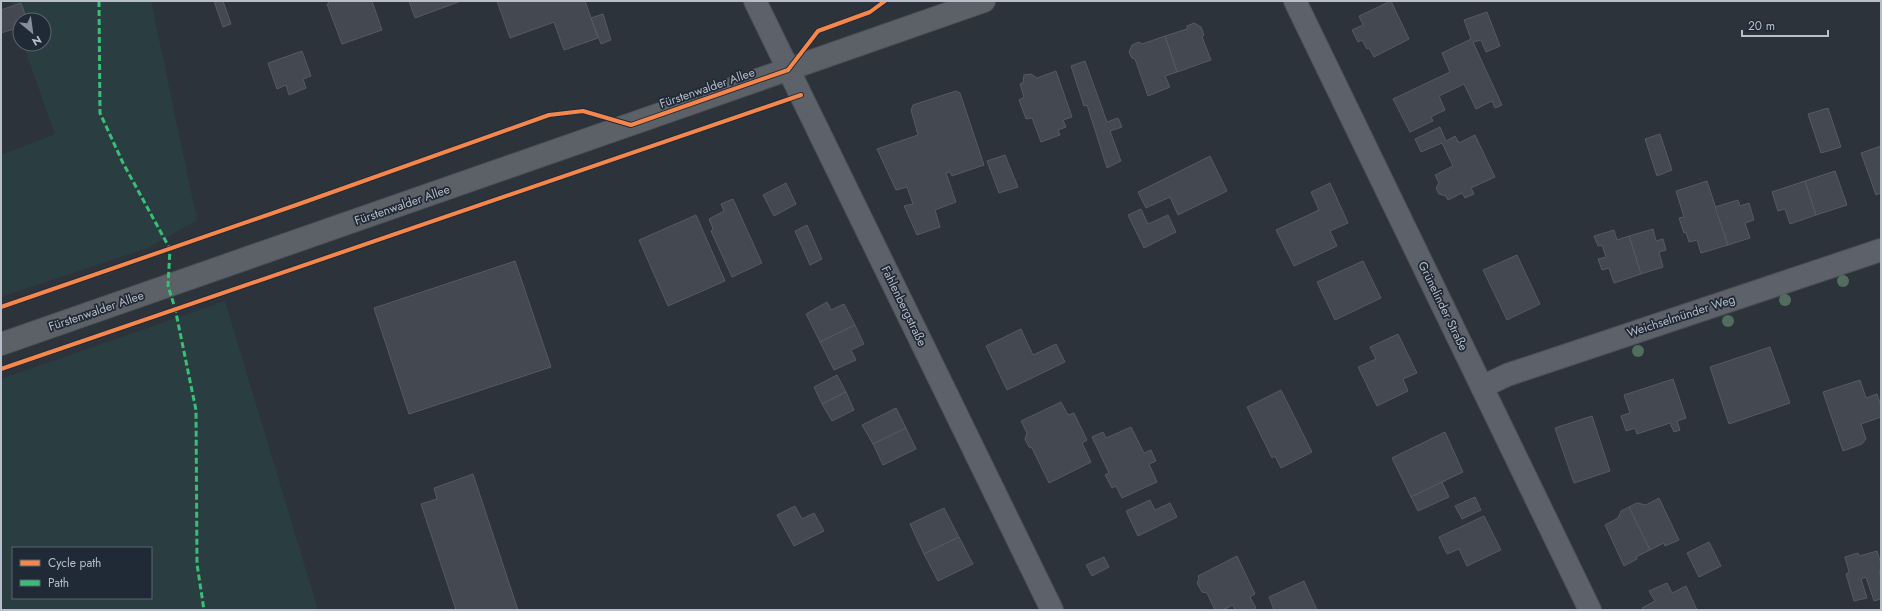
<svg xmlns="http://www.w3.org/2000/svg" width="1882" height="611" viewBox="0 0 1882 611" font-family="Jost,sans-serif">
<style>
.green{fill:#2a3d41;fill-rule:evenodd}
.building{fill:#444850;stroke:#555a63}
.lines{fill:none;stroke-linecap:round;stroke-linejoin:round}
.street-casing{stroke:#4b4f55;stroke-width:24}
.secondary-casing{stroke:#4b4f55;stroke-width:24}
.street{stroke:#5d6169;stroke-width:22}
.secondary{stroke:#5c6067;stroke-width:22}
.quiet{stroke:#3abd76;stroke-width:3;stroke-dasharray:6 3;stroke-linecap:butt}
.cycleway-casing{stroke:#202936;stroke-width:6}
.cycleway{stroke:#f5874c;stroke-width:4}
.tree{fill:#526c5e}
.labels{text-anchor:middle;stroke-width:3.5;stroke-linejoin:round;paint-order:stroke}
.street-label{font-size:12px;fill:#b8bfcb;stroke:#202936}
</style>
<rect width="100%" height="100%" fill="#2d333b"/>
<!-- green -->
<g class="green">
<path d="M11 1H151L197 220 148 248 1 297V155L55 134 23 44H44V20H27L21 3 13 6Z"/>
<path d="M225 301 318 610H1V379ZM13 548H151V598H13Z"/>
</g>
<!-- building -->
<g class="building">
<path d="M214 1H223L231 24 223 27Z"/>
<path d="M328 1H372L382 30 342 44 327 4H329Z"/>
<path d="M409 1H461L415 18Z"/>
<path d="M497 1H585L598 38 564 50 554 22 510 38Z"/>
<path d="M1391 1 1409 39 1374 57 1369 48 1367 49 1362 40 1358 42 1352 30 1363 25 1359 16Z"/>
<path d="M21 3 27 20H20V27L1 33V10Z"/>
<path d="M1487 12 1500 46 1486 52 1481 40 1473 42 1502 105 1495 108 1492 101 1476 109 1464 84 1439 96 1445 110 1431 117 1433 121 1410 132 1393 99 1450 72 1442 53 1471 39 1464 20Z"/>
<path d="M603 14 611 40 601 44 591 18Z"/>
<path d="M1194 23 1201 27 1204 35 1202 37 1211 60 1177 72 1165 36 1187 29V26Z"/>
<path d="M1165 36 1177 72 1165 76 1170 87 1148 96 1135 59 1132 58 1129 52 1132 45 1139 42 1142 44Z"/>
<path d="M302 51 311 76 303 79 306 88 289 95 286 85 277 89 268 63Z"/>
<path d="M1085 61 1107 122 1118 118 1122 127 1110 131 1121 161 1107 168 1087 105 1084 106 1071 66Z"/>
<path d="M1056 71 1072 117 1063 120 1066 127 1058 130 1060 135 1041 142 1032 118 1026 119 1019 100 1024 97 1020 84 1023 83 1024 75 1031 74 1037 78Z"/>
<path d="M956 91 960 93 984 165 952 176 950 172 946 173 956 202 935 210 940 227 917 235 904 206 913 204 907 187 896 190 877 149 918 135 911 110 913 105Z"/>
<path d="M1828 108 1841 147 1821 153 1808 114Z"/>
<path d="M1440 127 1446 141 1455 136 1459 143 1475 135 1495 177 1471 188 1474 194 1465 198 1462 193 1448 200 1446 196 1439 194 1436 188 1439 183 1435 175 1453 166 1442 143 1421 152 1415 139Z"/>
<path d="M1660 134 1672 170 1657 176 1645 139Z"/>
<path d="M1881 146V193L1876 195 1861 153Z"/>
<path d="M1005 155 1018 187 999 193 987 161Z"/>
<path d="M1210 156 1227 191 1178 215 1170 197 1146 208 1138 192Z"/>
<path d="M1835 171 1847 205 1816 215 1805 181Z"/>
<path d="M1707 181 1728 245 1701 253 1697 240 1689 242 1686 232 1684 233 1679 218 1684 217 1676 191Z"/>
<path d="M1805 181 1816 215 1790 224 1785 209 1778 211 1772 192Z"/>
<path d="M786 183 796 204 774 216 763 195Z"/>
<path d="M1330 183 1348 223 1330 231 1337 246 1294 266 1276 230 1319 210 1311 192Z"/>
<path d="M733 199 762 263 732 277 711 231 713 229 709 219 724 211 721 204Z"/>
<path d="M1738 200 1740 206 1749 203 1754 220 1745 223 1750 238 1728 245 1715 207Z"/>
<path d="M1141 209 1148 224 1168 215 1176 232 1144 248 1128 215Z"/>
<path d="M696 215 725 281 668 306 639 240Z"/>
<path d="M807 225 822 259 810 265 795 231Z"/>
<path d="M1653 229 1656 241 1663 239 1666 250 1659 252 1663 267 1641 274 1629 236Z"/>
<path d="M1614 230 1617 240 1629 236 1641 274 1614 283 1609 268 1602 270 1598 259 1606 257 1602 245 1598 246 1594 236Z"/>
<path d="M1517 255 1540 304 1507 320 1483 270Z"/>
<path d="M515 261 551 367 409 414 374 308Z"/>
<path d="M1363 261 1381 298 1335 320 1317 282Z"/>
<path d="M827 302 831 310 844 304 855 325 820 342 806 314Z"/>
<path d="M855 325 864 344 851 350 856 360 834 370 820 342Z"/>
<path d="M1021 329 1033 355 1056 344 1065 362 1007 390 986 346Z"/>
<path d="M1398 334 1417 373 1403 379 1408 391 1377 406 1358 367 1376 359 1370 347Z"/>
<path d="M1770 347 1790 403 1729 424 1710 367Z"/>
<path d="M837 375 846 392 822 404 814 387Z"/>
<path d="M1673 379 1686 418 1677 421 1680 430 1674 432 1670 423 1637 434 1635 428 1626 431 1621 416 1630 413 1624 395Z"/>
<path d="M1860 380 1866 398 1877 394 1881 406V417L1861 424 1866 439 1862 444 1843 451 1823 392Z"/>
<path d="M1281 390 1312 452 1281 468 1275 456 1272 458 1247 407Z"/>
<path d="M846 392 854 410 832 421 822 404Z"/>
<path d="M1061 402 1068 415 1074 413 1087 440 1082 443 1091 462 1049 483 1032 448 1029 447 1025 439 1027 433 1021 421Z"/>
<path d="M896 408 906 428 873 444 862 425Z"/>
<path d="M1592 416 1610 471 1574 483 1555 428Z"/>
<path d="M1131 427 1144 453 1151 450 1156 461 1149 464 1157 482 1122 498 1116 486 1112 488 1105 475 1109 473 1092 437 1103 432 1106 438Z"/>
<path d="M906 428 916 449 883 465 873 444Z"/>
<path d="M1445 432 1463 472 1411 497 1392 458Z"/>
<path d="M473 474 518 610H456L421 504 437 499 434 488Z"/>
<path d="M1442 482 1449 497 1418 511 1411 497Z"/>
<path d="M1475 497 1481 510 1462 519 1455 506Z"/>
<path d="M1659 498 1679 540 1665 546 1664 543 1650 550 1629 507 1637 503 1646 505Z"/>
<path d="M1150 500 1155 510 1170 503 1177 517 1138 536 1126 511Z"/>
<path d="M795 506 802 519 814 513 824 531 794 546 777 515Z"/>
<path d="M1629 507 1650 550 1636 557 1637 559 1624 566 1605 525 1618 518 1621 511Z"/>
<path d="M944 508 959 537 924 554 910 524Z"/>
<path d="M1484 516 1501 550 1467 566 1459 549 1447 554 1439 537Z"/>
<path d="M959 537 973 564 938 581 924 554Z"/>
<path d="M1709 542 1721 566 1699 577 1687 553Z"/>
<path d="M1877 551 1881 564V570L1879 571 1881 578V599L1874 601 1866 577 1861 579 1867 598 1854 601 1846 574 1849 572 1845 557 1858 553 1859 556Z"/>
<path d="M1237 556 1255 594 1250 597 1256 608 1251 610H1235L1233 605 1223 610H1215L1207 593 1202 592 1197 583 1199 579 1198 576Z"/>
<path d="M1104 557 1109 567 1092 576 1086 565Z"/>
<path d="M1304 581 1317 610H1274L1269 597Z"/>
<path d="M1667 583 1672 593 1686 586 1697 610H1643L1642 608 1655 601 1649 591Z"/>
</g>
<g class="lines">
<!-- street casing -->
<g class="street-casing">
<g id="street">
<path d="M755 1 1052 610"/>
<path d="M1295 1 1590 610"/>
<path d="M1482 387 1507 375 1881 250"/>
</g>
</g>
<!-- secondary casing -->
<g class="secondary-casing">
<path id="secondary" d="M1 344 984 1"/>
</g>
<!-- street -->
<use href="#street" class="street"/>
<!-- secondary -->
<use href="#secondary" class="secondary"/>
<!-- quiet -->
<path class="quiet" d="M99 1 100 113 123 163 170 249 168 286 175 308 196 410 197 564 204 610"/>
<!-- cycleway casing -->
<g class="cycleway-casing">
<g id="cycleway">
<path d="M1 307 299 204 549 115 583 111 631 125 788 70 818 31 870 12 885 1"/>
<path d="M1 369 801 95"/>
</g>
</g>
<!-- cycleway -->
<use href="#cycleway" class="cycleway"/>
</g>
<!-- trees -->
<g class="tree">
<circle cx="1843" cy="281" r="6"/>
<circle cx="1785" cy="300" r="6"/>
<circle cx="1728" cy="321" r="6"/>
<circle cx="1638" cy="351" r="6"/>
</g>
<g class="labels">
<!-- street labels -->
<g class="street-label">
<text transform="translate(707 88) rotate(-19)" y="4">Fürstenwalder Allee</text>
<text transform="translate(402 205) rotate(-19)" y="4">Fürstenwalder Allee</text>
<text transform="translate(904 306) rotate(64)" y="4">Fahlenbergstraße</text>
<text transform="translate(1443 306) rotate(64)" y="4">Grünelinder Straße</text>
<text transform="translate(96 311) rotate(-19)" y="4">Fürstenwalder Allee</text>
<text transform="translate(1681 316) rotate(-18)" y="4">Weichselmünder Weg</text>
</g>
</g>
<!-- border -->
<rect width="1882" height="611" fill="none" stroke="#b8bfcb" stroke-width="4"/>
<!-- legend -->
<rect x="12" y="547" width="140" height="52" fill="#202936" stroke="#5d6572"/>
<rect x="20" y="560" width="20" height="6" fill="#f5874c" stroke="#5d6572"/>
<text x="48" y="567" font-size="12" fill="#b8bfcb">Cycle path</text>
<rect x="20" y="580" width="20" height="6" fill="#3abd76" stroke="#5d6572"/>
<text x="48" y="587" font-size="12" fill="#b8bfcb">Path</text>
<!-- north arrow -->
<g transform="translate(32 32) rotate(151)"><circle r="19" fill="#202936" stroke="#5d6572"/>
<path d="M0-3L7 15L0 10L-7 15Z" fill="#878e99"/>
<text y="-6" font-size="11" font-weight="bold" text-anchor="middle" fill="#b8bfcb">N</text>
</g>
<!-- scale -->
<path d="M1742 30v6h86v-6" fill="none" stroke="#b8bfcb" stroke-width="2"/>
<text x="1748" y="30" font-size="12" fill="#b8bfcb" stroke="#202936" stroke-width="3" paint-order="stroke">20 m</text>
</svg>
